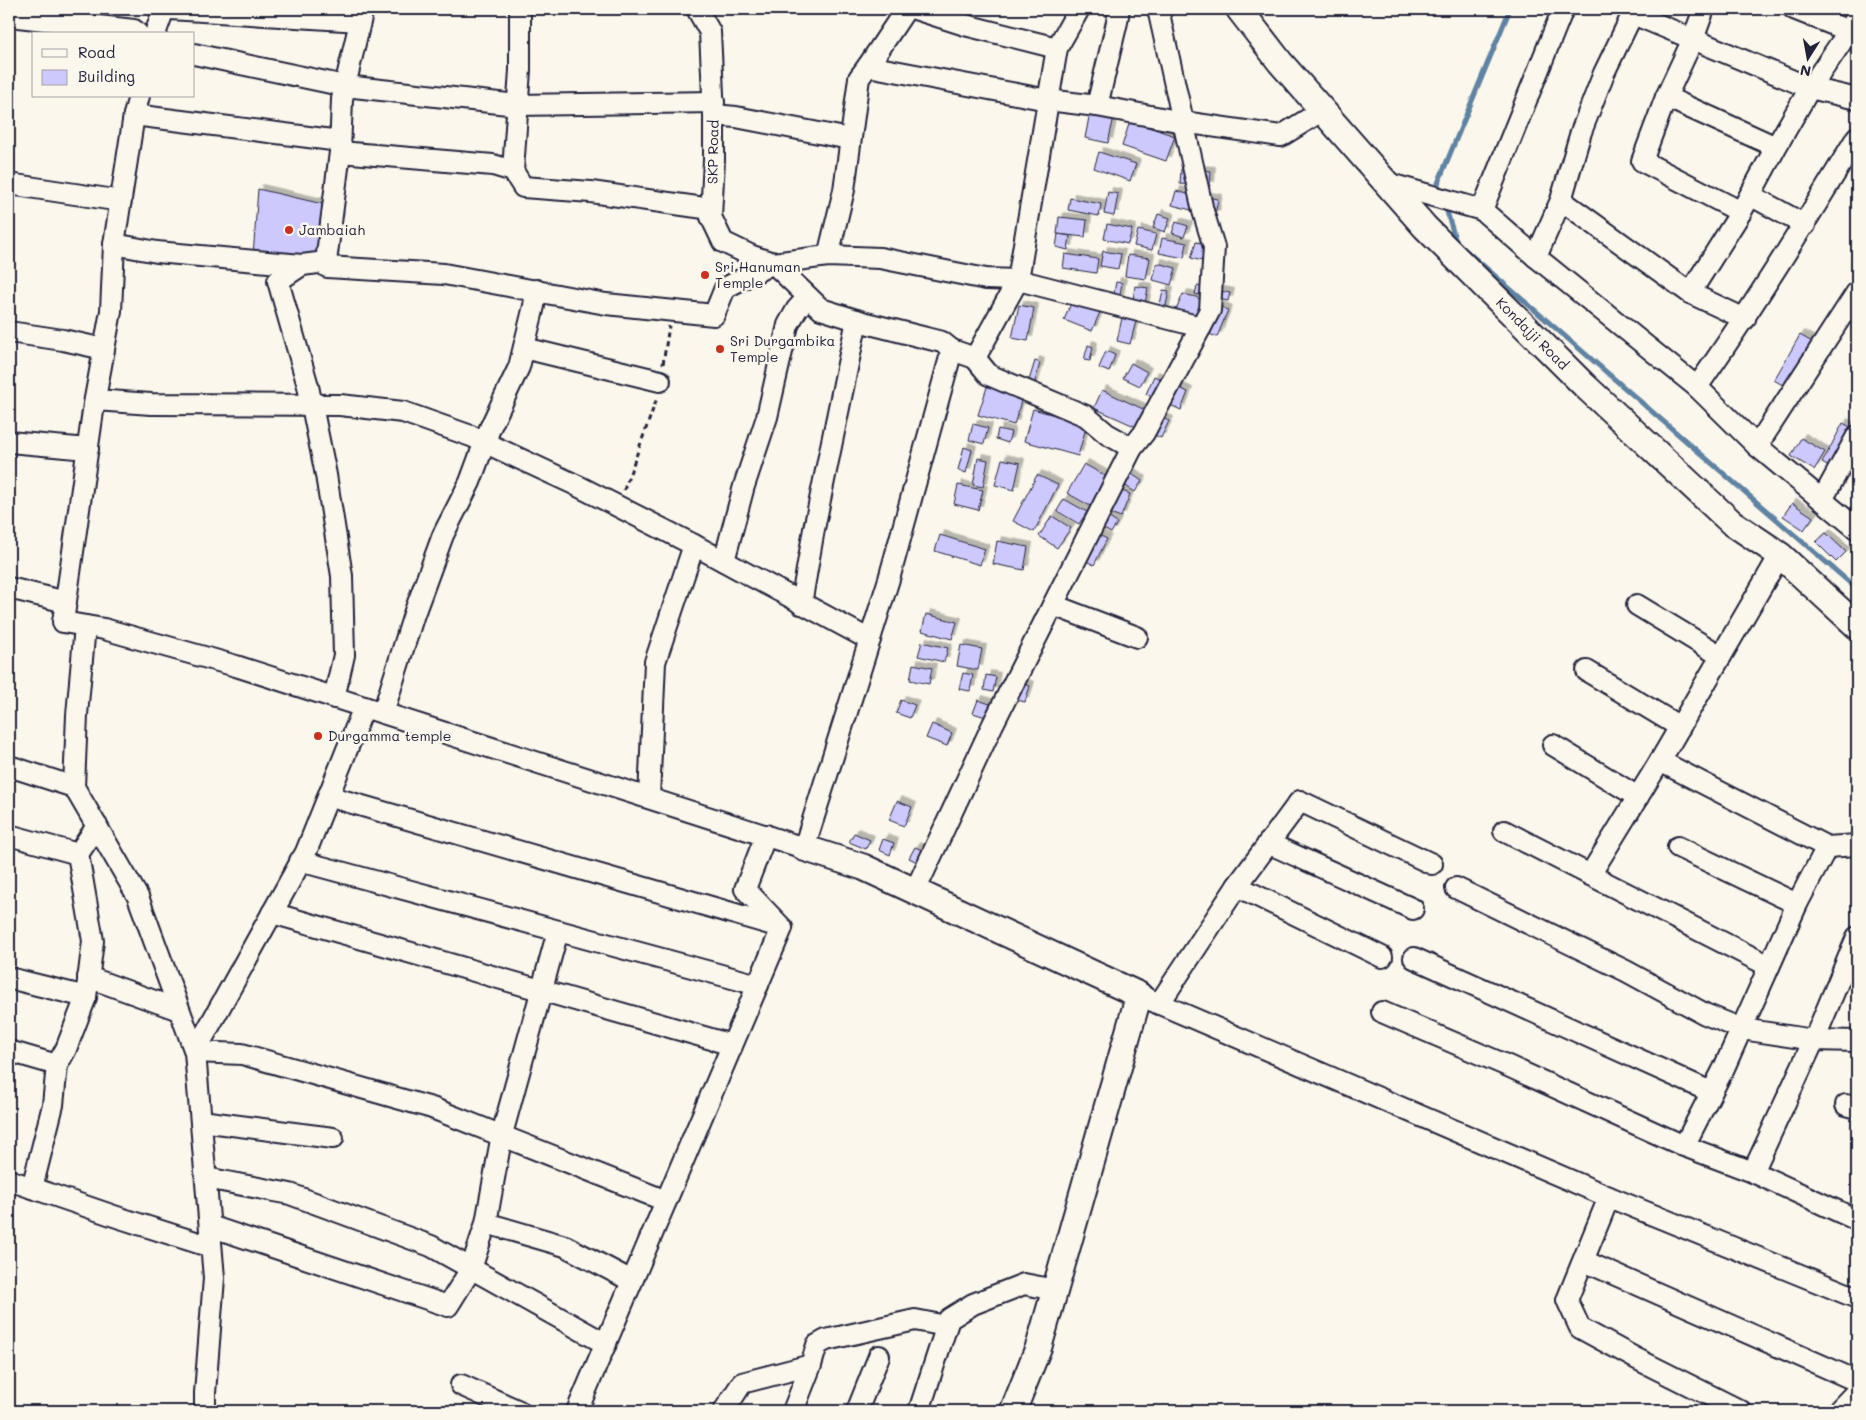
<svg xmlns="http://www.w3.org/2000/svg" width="1866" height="1420" viewBox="0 0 1866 1420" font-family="Mali,sans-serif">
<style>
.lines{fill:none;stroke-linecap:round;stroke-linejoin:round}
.stream{stroke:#6083a3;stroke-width:5}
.building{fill:#cdc9fc;stroke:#22223b;filter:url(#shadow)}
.minor-casing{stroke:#22223b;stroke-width:24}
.tertiary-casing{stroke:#22223b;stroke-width:29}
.path{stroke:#22223b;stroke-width:3;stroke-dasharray:5 4;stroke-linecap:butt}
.minor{stroke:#fbf7ec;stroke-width:20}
.tertiary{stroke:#fbf7ec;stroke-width:25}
.poi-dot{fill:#c8321e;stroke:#fbf7ec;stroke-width:2}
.labels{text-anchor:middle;stroke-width:5;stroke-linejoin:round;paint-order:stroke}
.street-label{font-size:14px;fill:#22223b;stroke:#fbf7ec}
.poi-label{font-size:14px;fill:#22223b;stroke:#fbf7ec;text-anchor:start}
</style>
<defs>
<filter id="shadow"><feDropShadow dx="4.5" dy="-4.5" stdDeviation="0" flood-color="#0004"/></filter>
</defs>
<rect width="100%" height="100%" fill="#fbf7ec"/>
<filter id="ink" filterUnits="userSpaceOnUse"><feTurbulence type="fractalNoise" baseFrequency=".02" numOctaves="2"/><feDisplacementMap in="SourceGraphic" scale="10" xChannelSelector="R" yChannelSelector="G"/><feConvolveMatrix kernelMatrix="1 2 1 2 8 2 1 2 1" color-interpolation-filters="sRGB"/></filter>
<g filter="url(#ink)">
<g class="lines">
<!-- stream -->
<g class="stream">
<path d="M1440 192 1438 183 1510 9"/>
<path d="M1445 205 1456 242 1857 589"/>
</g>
</g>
<!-- building -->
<g class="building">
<path d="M1090 112 1114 117 1108 143 1085 138Z"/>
<path d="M1130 121 1175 136 1166 161 1122 146Z"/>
<path d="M1099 152 1136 164 1130 181 1094 168Z"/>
<path d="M1181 169 1211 171 1210 186 1180 184Z"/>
<path d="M258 189 327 205 321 259 253 256Z"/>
<path d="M1176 191 1195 196 1191 210 1172 205Z"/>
<path d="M1108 192 1118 194 1114 216 1104 214Z"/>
<path d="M1202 196 1218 199 1215 215 1199 212Z"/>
<path d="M1070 198 1101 204 1099 216 1068 210Z"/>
<path d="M1158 214 1170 218 1165 232 1153 228Z"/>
<path d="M1059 217 1087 220 1085 237 1057 234Z"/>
<path d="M1176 222 1188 226 1184 237 1172 233Z"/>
<path d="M1107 224 1132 229 1128 244 1104 239Z"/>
<path d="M1138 230 1156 234 1152 250 1134 246Z"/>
<path d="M1058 234 1070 236 1068 250 1056 247Z"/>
<path d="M1162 238 1187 243 1184 258 1159 253Z"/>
<path d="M1196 242 1214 246 1209 263 1191 258Z"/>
<path d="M1103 251 1121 254 1118 269 1100 266Z"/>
<path d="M1065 254 1098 259 1096 273 1063 268Z"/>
<path d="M1128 255 1150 258 1146 279 1125 276Z"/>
<path d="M1157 263 1176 268 1171 285 1153 280Z"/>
<path d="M1116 282 1122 283 1118 305 1112 304Z"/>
<path d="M1135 286 1148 288 1144 309 1132 307Z"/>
<path d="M1197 286 1230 293 1228 301 1195 294Z"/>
<path d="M1163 290 1169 291 1164 315 1158 314Z"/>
<path d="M1183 294 1196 297 1209 305 1200 328 1173 317Z"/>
<path d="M1072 301 1100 312 1092 331 1064 320Z"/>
<path d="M1213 303 1228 310 1217 337 1201 331Z"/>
<path d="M1019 305 1034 308 1028 341 1012 338Z"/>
<path d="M1122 318 1136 321 1130 344 1117 341Z"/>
<path d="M1800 335 1824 349 1798 394 1774 380Z"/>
<path d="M1088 345 1093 347 1090 361 1084 360Z"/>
<path d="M1106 351 1115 355 1109 372 1099 368Z"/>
<path d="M1035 361 1040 363 1033 389 1027 387Z"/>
<path d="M1131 363 1147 372 1140 386 1123 378Z"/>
<path d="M1154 376 1188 392 1181 410 1146 394Z"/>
<path d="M988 384 1023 394 1014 425 978 415Z"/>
<path d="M1102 390 1169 421 1161 438 1094 408Z"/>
<path d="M1033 409 1087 424 1078 456 1024 441Z"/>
<path d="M1843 423 1856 430 1835 470 1822 463Z"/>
<path d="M973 424 988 428 984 444 969 440Z"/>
<path d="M998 429 1011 432 1008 443 996 439Z"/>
<path d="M1801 438 1825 452 1814 470 1791 456Z"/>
<path d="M964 447 972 450 966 473 958 470Z"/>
<path d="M978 458 988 460 983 487 973 485Z"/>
<path d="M1002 459 1020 463 1014 490 995 485Z"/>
<path d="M1084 464 1109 478 1092 507 1067 493Z"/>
<path d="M1123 468 1142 481 1135 492 1115 479Z"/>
<path d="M1037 475 1058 485 1034 532 1013 521Z"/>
<path d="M958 485 983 490 978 510 954 504Z"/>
<path d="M1108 486 1130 494 1121 517 1099 509Z"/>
<path d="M1064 499 1087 512 1079 524 1057 511Z"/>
<path d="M1792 503 1813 517 1804 530 1783 516Z"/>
<path d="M1103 514 1117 523 1111 533 1097 525Z"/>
<path d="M1052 516 1071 528 1057 548 1039 536Z"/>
<path d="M1093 532 1107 539 1094 565 1080 558Z"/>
<path d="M1826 533 1846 552 1836 562 1816 542Z"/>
<path d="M940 535 985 549 980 565 935 551Z"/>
<path d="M997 541 1028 547 1024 570 993 564Z"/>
<path d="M926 614 957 622 952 639 922 631Z"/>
<path d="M922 642 948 648 944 662 918 656Z"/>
<path d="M961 645 982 649 978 670 957 666Z"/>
<path d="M913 664 932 668 929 684 910 680Z"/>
<path d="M963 673 973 675 970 691 959 689Z"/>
<path d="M986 675 996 677 993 692 984 690Z"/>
<path d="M1005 679 1030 686 1025 702 1001 696Z"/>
<path d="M901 700 915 705 910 718 896 713Z"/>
<path d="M978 700 996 706 992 719 973 713Z"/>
<path d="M932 724 952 733 947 746 926 738Z"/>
<path d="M897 801 912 807 904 826 889 820Z"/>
<path d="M854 833 870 840 866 849 849 842Z"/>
<path d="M883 839 894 843 890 855 879 850Z"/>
<path d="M915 847 929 853 923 865 909 858Z"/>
</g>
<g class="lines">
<!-- minor casing -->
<g class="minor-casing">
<g id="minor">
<path d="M170 9 360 21"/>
<path d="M697 9 710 32 714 115V160L711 217 723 242 752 256 773 263"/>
<path d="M915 9 965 25 1057 48"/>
<path d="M1079 9 1057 48 1018 280 975 358 952 350 942 342 866 323 821 309 773 263 828 256 880 258 986 279 1018 280 1201 327"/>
<path d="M1563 9 1482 210 1536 257 1697 387 1757 446 1857 529"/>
<path d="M1794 9 1849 31 1857 16"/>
<path d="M1633 14 1810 88 1849 31"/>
<path d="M9 16 134 30 138 34"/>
<path d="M155 34 164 9"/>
<path d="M194 54 345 86 517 105 714 102"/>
<path d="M868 66 906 9"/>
<path d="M139 96 134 115 114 244 111 311 94 404 63 622 104 629 236 666 804 848 889 579 952 350"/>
<path d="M1666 97 1693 39 1704 9"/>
<path d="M1097 106 1183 122 1281 136 1323 110"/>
<path d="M134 115 340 141"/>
<path d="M714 115 736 117 850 139"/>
<path d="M1776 147 1741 212 1642 161 1666 97 1776 147 1810 88 1857 99"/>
<path d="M340 152 493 165 513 171 523 187 591 192 711 209"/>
<path d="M513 171 520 70V9"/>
<path d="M1387 183 1482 210"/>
<path d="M9 184 121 201"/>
<path d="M1750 195 1805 225"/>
<path d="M1561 200 1690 293 1741 212"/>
<path d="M114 244 157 252 211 257 302 265 326 262 327 267 444 274 606 304 714 315 725 288 773 263"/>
<path d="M828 256 844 190 859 78 868 66 1048 100 1097 106 1117 22 1119 9"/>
<path d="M1536 257 1561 200 1581 132 1604 73 1635 9"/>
<path d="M326 262 340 152 342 99 363 9"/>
<path d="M302 265 278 281 308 386 326 475 342 576 344 655 334 698"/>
<path d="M1690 293 1745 319"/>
<path d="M9 332 63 340 104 349"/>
<path d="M524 348 660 381"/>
<path d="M975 358 989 375 1086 416 1107 434 1132 448"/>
<path d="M1697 387C1754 306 1806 222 1857 137"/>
<path d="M95 400 151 404 340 405 403 412 471 436 576 485 694 545 870 640"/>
<path d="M9 442 88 449"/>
<path d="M1757 446 1857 292"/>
<path d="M1822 500 1857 436"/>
<path d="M724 561 744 486 767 417 788 325 797 309 808 297"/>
<path d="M9 588 66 602"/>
<path d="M801 604 814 529 857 320"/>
<path d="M1053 605 1137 637"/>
<path d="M1637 605 1721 656"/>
<path d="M85 626 77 715 74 787 138 897 195 1052 214 1278 205 1393V1411"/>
<path d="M1587 671 1680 727"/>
<path d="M364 707 306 852 195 1052 242 1054 432 1108 666 1201"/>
<path d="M383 713 414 614 443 535 470 482 490 428 519 367 534 306 536 290"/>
<path d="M1553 745 1638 797"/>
<path d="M1660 761 1827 847 1857 845"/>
<path d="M9 766 74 787"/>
<path d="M328 796 780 927"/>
<path d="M649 798 655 662 694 545"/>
<path d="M1504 831 1769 966"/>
<path d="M9 835 78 854 97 826"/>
<path d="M1268 843 1413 909"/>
<path d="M1678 847 1797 904"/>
<path d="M300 861 758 985"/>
<path d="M1590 875 1660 761 1780 555"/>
<path d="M1237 886 1382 957"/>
<path d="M1456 888 1626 971 1705 1014 1742 1029 1814 1040 1857 1041"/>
<path d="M915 891 993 724 1132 448 1144 433 1210 310 1214 247 1203 211 1158 9"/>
<path d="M272 913 732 1045"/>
<path d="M1414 958 1711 1092"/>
<path d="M88 977 179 1010"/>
<path d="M9 978 86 997 93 941 78 854"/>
<path d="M1139 995 1609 1197 1857 1298"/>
<path d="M1159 1004 1237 886 1300 801 1432 864"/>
<path d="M1382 1012 1508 1066 1684 1146 1724 1068 1797 904 1827 847"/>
<path d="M9 1051 57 1065"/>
<path d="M1846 1105 1857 1108"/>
<path d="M201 1121 333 1138"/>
<path d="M1684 1146 1753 1172 1857 1220"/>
<path d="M1753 1172 1814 1040 1857 937"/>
<path d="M206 1178 290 1194 431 1246 606 1344"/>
<path d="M9 1180 117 1217 211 1247"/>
<path d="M32 1188 53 1105 57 1065 66 1049 86 997"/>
<path d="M1609 1197 1567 1300 1580 1328 1637 1359 1741 1411"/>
<path d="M486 1223 565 1246 632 1281"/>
<path d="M210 1226 448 1306 471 1269 486 1223 502 1134 558 931"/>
<path d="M1584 1261 1857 1381"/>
<path d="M461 1385 519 1411"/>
<path d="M577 1411 782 928 745 889 766 835"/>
<path d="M724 1411 742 1383 811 1365 817 1345 826 1340 915 1320 946 1326"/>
<path d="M793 1411 811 1365"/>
<path d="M857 1411 879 1356"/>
<path d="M919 1411 949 1319 973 1304 1024 1284 1055 1290"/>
<path d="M1838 1411 1857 1391"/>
</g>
</g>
<!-- tertiary casing -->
<g class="tertiary-casing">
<g id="tertiary">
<path id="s1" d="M1239 9 1280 62 1425 227 1585 386 1731 522 1780 555 1857 626"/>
<path d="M804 848 863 867 1139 995 1039 1346 1013 1411"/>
</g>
</g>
<!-- path -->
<g class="path">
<path d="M663 364 669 326"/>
<path d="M624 490 657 398"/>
</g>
<!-- minor -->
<use href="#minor" class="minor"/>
<!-- tertiary -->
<use href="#tertiary" class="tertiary"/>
</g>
</g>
<!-- markers -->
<g class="poi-dot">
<circle cx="289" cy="230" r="5"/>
<circle cx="705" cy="275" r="5"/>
<circle cx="720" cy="349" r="5"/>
<circle cx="318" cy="736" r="5"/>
</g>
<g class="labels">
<!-- street labels -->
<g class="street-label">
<text transform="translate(713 152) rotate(-89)" y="5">SKP Road</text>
<text dy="5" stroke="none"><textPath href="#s1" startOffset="438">Kondajji Road</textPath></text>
</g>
<!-- poi labels -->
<g class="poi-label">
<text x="299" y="235">Jambaiah</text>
<text x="715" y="272">Sri Hanuman<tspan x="715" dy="16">Temple</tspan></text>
<text x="730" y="346">Sri Durgambika<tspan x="730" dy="16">Temple</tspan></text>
<text x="328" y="741">Durgamma temple</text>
</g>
</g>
<!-- margin -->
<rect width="1866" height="1420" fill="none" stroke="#fbf7ec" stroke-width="30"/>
<rect x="15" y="15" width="1836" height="1390" fill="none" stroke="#22223b" stroke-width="2" filter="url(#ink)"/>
<!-- legend -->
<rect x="32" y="32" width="162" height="65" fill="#fbf7ec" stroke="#a4a2a5"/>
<rect x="42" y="49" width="25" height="8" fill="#fbf7ec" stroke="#a4a2a5"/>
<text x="78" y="58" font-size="15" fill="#22223b">Road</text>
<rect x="42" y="70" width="25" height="15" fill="#cdc9fc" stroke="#a4a2a5"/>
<text x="78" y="82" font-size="15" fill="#22223b">Building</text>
<!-- north arrow -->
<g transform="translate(1808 58) rotate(191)" stroke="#fbf7ec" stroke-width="4" paint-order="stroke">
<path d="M0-4L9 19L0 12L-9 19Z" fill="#22223b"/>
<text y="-8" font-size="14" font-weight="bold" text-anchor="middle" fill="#22223b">N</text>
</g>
</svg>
